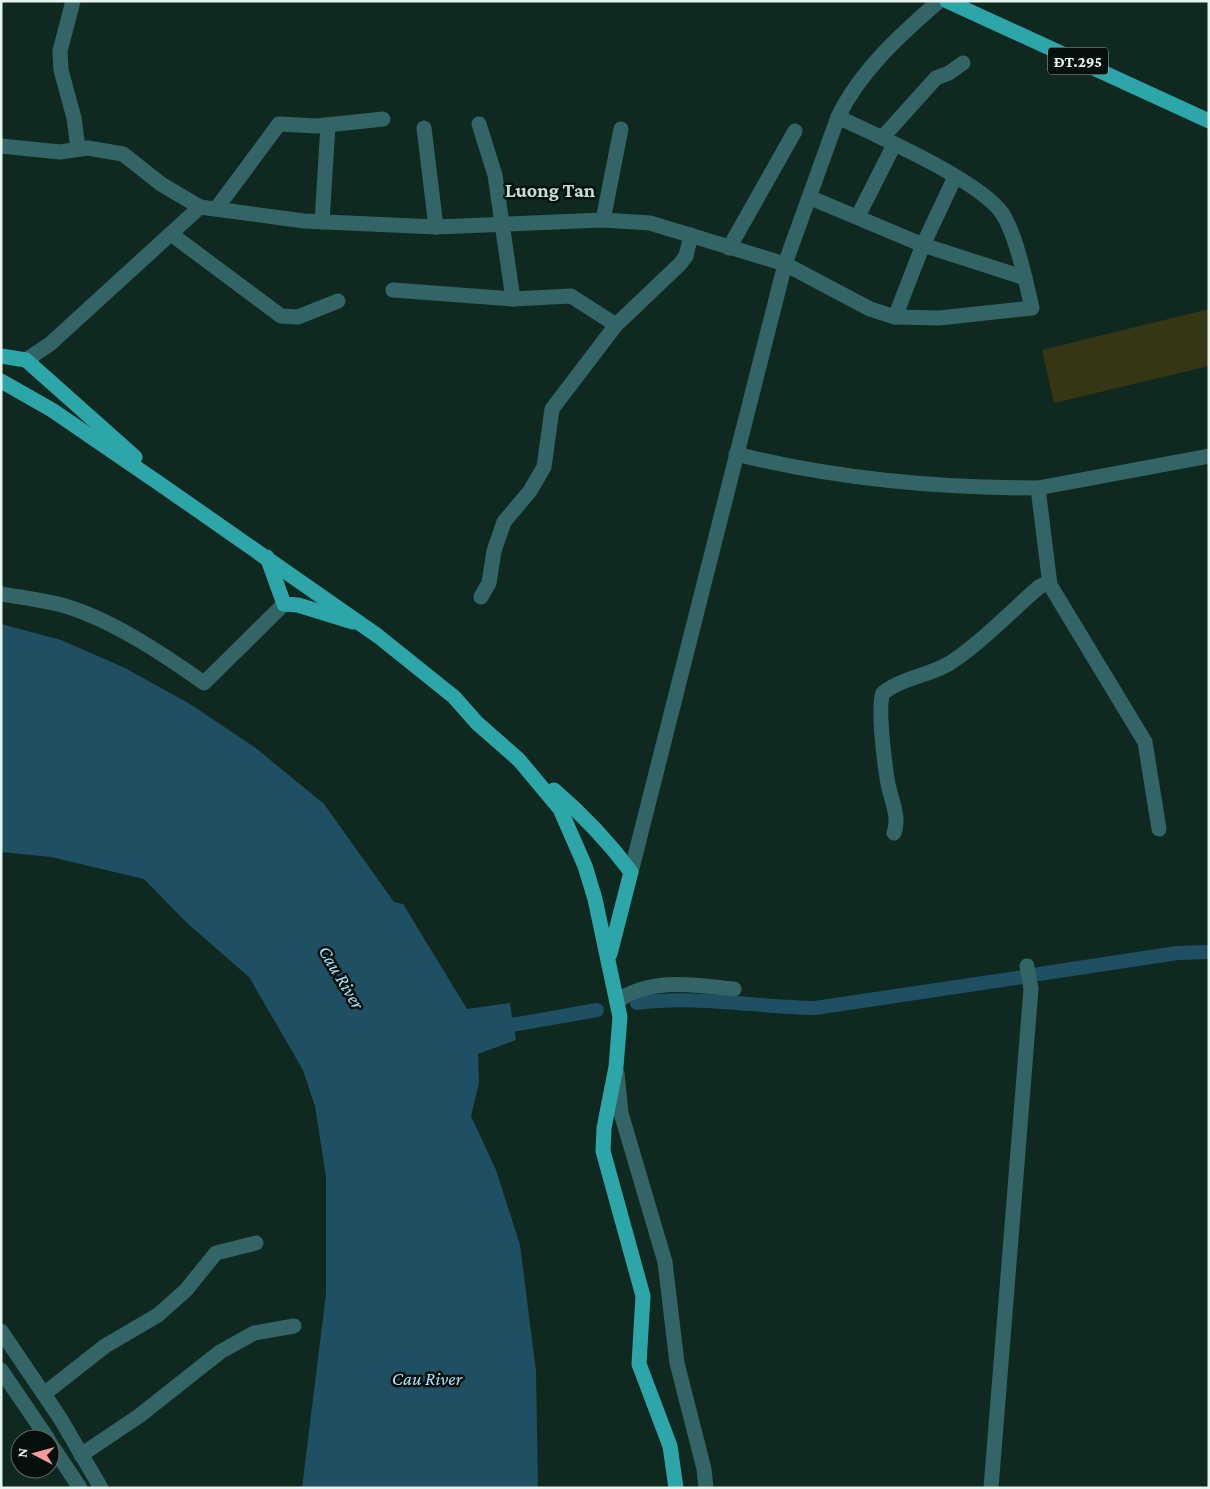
<svg xmlns="http://www.w3.org/2000/svg" width="1210" height="1489" viewBox="0 0 1210 1489" font-family="'Crimson Pro',serif">
<style>
.green{fill:#373614}
.water{fill:#1f4f62}
.lines{fill:none;stroke-linecap:round;stroke-linejoin:round}
.canal{stroke:#1f4f62;stroke-width:14}
.minor{stroke:#336566;stroke-width:15}
.major{stroke:#2da6a9;stroke-width:15}
.labels{text-anchor:middle;stroke-width:5;stroke-linejoin:round;paint-order:stroke}
.shield{fill:#050f0b;stroke:#a2b0aa;stroke-width:1}
.shield-label{font-size:16px;font-weight:bold;fill:#e6f5ee}
.water-label{font-size:19px;font-style:italic;fill:#a5e2fd;stroke:#050f0b}
.quarter-label{font-size:20px;font-weight:bold;fill:#c3e0d4;stroke:#050f0b}
</style>
<rect width="100%" height="100%" fill="#102920"/>
<!-- green -->
<path class="green" d="M1209 309V366L1054 403 1042 350Z"/>
<!-- water -->
<path class="water" d="M1 624 61 640 125 668 190 704 257 749 324 804 394 902 403 904 467 1009 510 1003 516 1040 478 1054 479 1083 471 1116 496 1170 520 1245 536 1371 538 1488H302L326 1294V1177L315 1106 303 1070 249 977 187 923 144 879 51 857 1 852Z"/>
<g class="lines">
<!-- canal -->
<g class="canal">
<path d="M1039 974 1177 953 1209 952"/>
<path d="M637 1003C697 995 755 1007 815 1008L1023 977"/>
<path d="M495 1028 597 1010"/>
</g>
<!-- minor -->
<g class="minor">
<path d="M73 1 60 51 61 70 74 118 78 148"/>
<path d="M479 124 495 175 513 299"/>
<path d="M424 128 436 227"/>
<path d="M882 138 936 78 949 73 963 63"/>
<path d="M1 146 60 152 88 148 123 154 161 184 200 207 304 221 436 227 603 220 650 223 785 264 870 309 895 317 939 318 1032 308C1026 282 1016 234 1002 213 979 180 877 136 838 117"/>
<path d="M811 198 923 245 1025 278"/>
<path d="M216 209 279 124 317 126 383 119"/>
<path d="M858 216 894 145"/>
<path d="M603 220 621 129"/>
<path d="M322 222 328 125"/>
<path d="M171 234 281 316 298 317 338 301"/>
<path d="M729 248 795 131"/>
<path d="M393 290 513 299 571 296 616 325"/>
<path d="M895 317 923 245 955 177"/>
<path d="M26 360 50 344 200 207"/>
<path d="M736 454C836 479 936 488 1038 488L1050 585 1145 742 1159 829"/>
<path d="M1038 488 1209 456"/>
<path d="M1 594C21 597 42 600 62 605 111 619 163 654 204 683L284 604"/>
<path d="M481 597 489 583 494 551 504 522 530 491 544 467 552 409 616 325 680 264 686 256 691 235"/>
<path d="M894 833C900 818 891 799 888 784 885 767 877 706 883 693 903 677 929 676 950 663 982 642 1010 612 1039 587L1049 582"/>
<path d="M631 872 785 264 838 117C860 71 901 34 939 1"/>
<path d="M617 1001C652 977 694 985 734 989"/>
<path d="M617 1073 621 1113 665 1262 677 1363 704 1469 706 1488"/>
<path d="M1 1331 60 1418 101 1488"/>
<path d="M1 1370 48 1439"/>
<path d="M44 1394 105 1346 158 1315 186 1290 216 1253 256 1243"/>
<path d="M50 1443 80 1488"/>
<path d="M81 1455 139 1416 220 1352 254 1333 294 1326"/>
<path d="M991 1488 1031 989 1027 966"/>
</g>
<!-- major -->
<g class="major">
<path d="M947 1 1209 121"/>
<path d="M1 356 26 360 135 457"/>
<path d="M1 381 52 410 163 486 378 636 454 697 477 723 519 760 560 809 585 866 595 899 620 1017 616 1067 604 1128 603 1151 643 1296 639 1364 670 1446 676 1488"/>
<path d="M267 557 284 604 298 605 353 622"/>
<path d="M554 790C583 815 608 841 631 872L610 954"/>
</g>
</g>
<g class="labels">
<!-- shield labels -->
<rect class="shield" x="1048" y="47.5" width="60" height="27" rx="4"/>
<g class="shield-label">
<text x="1078" y="67">ĐT.295</text>
</g>
<!-- water labels -->
<g class="water-label">
<text transform="translate(342 977) rotate(59)" y="7">Cau River</text>
<text x="427" y="1385">Cau River</text>
</g>
<!-- quarter labels -->
<g class="quarter-label">
<text x="550" y="197">Luong Tan</text>
</g>
</g>
<!-- border -->
<rect width="1210" height="1489" fill="none" stroke="#e6f5ee" stroke-width="5"/>
<!-- north arrow -->
<g transform="translate(35 1454) rotate(276)"><circle r="24" fill="#050f0b" stroke="#5f6b66"/>
<path d="M0-4L9 19L0 12L-9 19Z" fill="#f59b9c"/>
<text y="-8" font-size="14" font-weight="bold" text-anchor="middle" fill="#e6f5ee">N</text>
</g>
</svg>
